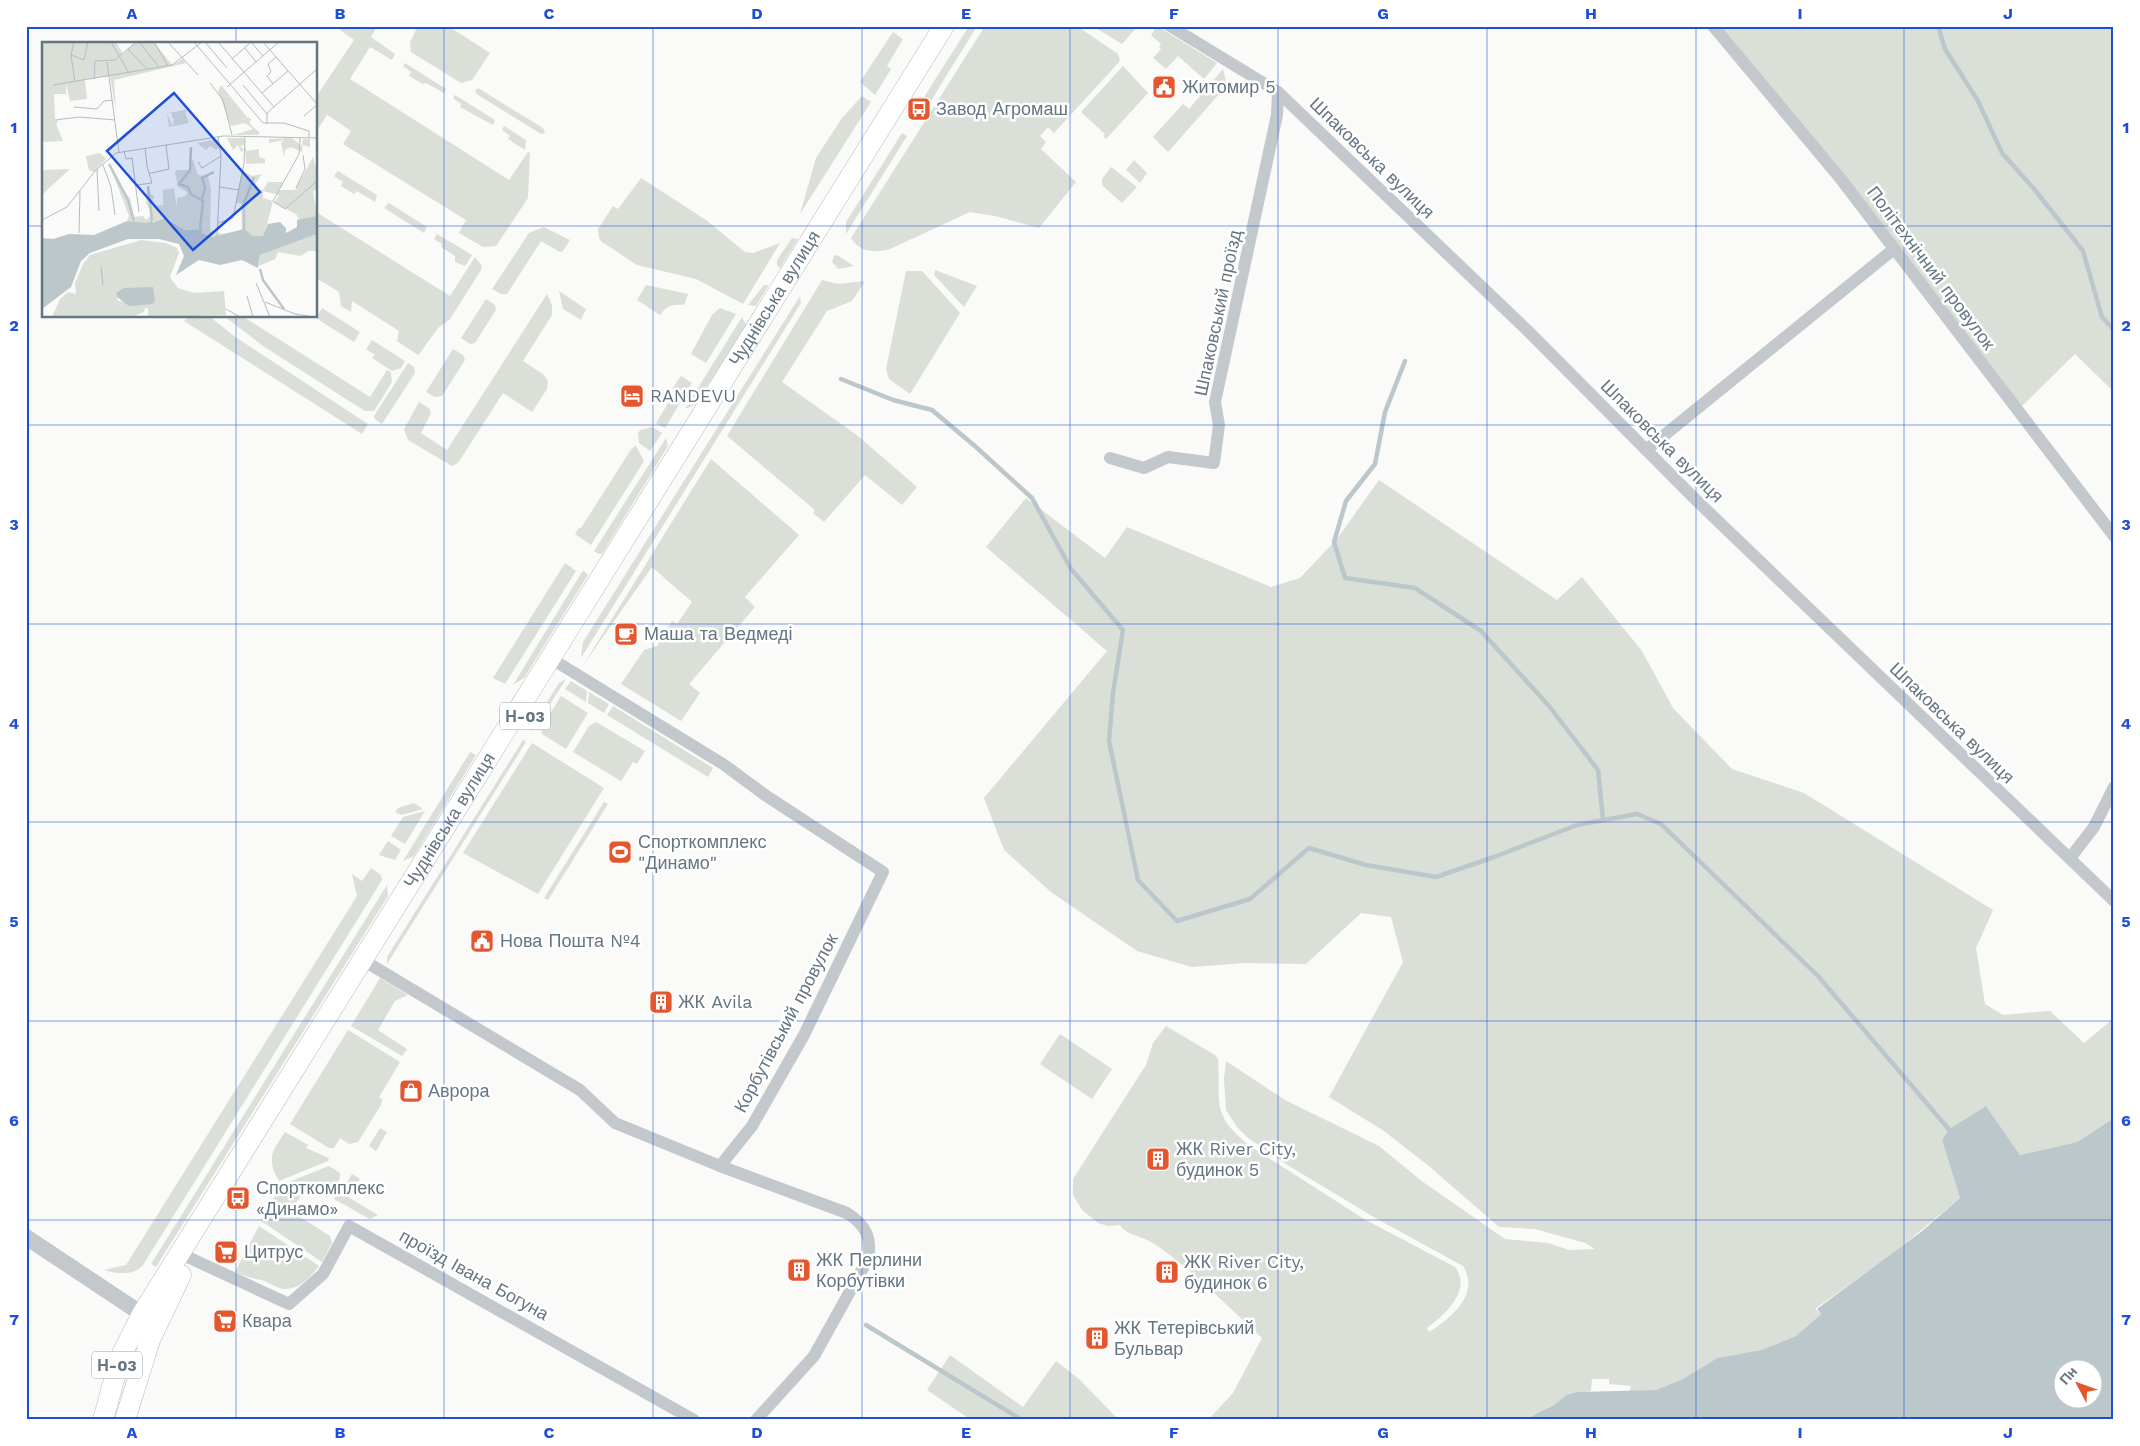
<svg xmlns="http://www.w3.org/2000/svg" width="2140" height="1446" viewBox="0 0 2140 1446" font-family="'Work Sans',sans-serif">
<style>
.green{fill:#dadfd7}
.water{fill:#bbc7cb;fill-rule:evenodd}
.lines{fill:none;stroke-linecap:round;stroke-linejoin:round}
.stream{stroke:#bbc7cb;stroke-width:4.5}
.primary-casing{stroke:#b5babe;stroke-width:21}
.minor{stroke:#c3c8cc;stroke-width:12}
.tertiary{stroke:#c3c8cc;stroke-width:16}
.primary{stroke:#fff;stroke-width:20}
.grid{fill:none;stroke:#1d4ed8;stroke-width:1;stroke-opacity:0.55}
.labels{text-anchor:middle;stroke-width:5;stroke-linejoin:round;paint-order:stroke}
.shield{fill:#fff;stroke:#939fa8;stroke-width:1}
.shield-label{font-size:16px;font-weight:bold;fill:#657683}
.poi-label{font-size:18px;fill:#657683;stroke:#fff;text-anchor:start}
.street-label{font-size:18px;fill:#657683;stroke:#fff}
.inset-river{fill:none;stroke:#bbc7cb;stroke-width:2.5}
.inset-road{fill:none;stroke:#b5bdc2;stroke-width:1}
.view{fill:#1d4ed8;fill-opacity:0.15;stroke:#1d4ed8;stroke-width:2.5}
.inset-edge{fill:none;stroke:#657683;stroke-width:2.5}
.neatline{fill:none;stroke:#1d4ed8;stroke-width:2}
.grid-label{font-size:16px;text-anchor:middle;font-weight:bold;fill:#1d4ed8}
</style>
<rect width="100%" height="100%" fill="#fafaf8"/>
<!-- green -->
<g class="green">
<path d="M342 26H377L371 37 395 54 392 60 370 47 350 79 509 180 528 152 530 153 528 198 496 246 483 247 459 233 466 220 343 144 351 131 329 116 327 115 316 132V97L354 40 340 30Z"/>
<path d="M418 26H448L490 53 472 80 461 83 411 52 410 42Z"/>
<path d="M969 26H977L926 109 919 105Z"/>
<path d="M985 26H1077L1118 54 1120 61 1054 133 1048 127 1040 136 1046 142 1041 149 1076 182 1039 228 995 216 970 212 890 249C875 253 860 253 851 238Z"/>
<path d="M1093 26H1138L1122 44Z"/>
<path d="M1157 26 1217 63 1204 79 1178 56 1166 69 1153 58 1161 49 1159 47 1161 44 1151 35Z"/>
<path d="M1713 26H2114V392L2075 354 2017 411Z"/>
<path d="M893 32 903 39 887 66 891 69 875 95 860 82Z"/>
<path d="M405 63 446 89 444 93 426 83 423 84 409 76 411 72 403 66Z"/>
<path d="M1123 66 1148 93 1106 139 1103 136 1105 134 1081 112Z"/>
<path d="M1223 69 1226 81 1220 93 1168 152 1153 137 1183 104 1189 109Z"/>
<path d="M478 88 543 128 545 133 541 134 478 95 475 91Z"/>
<path d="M455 95 495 120 493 125 460 107 461 104 453 98Z"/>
<path d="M862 96 871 102 800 214 816 158 842 118Z"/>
<path d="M504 126 526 140 525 150 508 139 510 136 502 130Z"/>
<path d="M902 133 907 136 846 234V222Z"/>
<path d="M1134 160 1147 173 1140 183 1126 170Z"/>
<path d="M1111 167 1137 187 1122 203 1102 185V179Z"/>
<path d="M338 171 377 195 375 202 357 191 354 194 341 186 343 182 334 176Z"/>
<path d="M641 178 706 220 745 252 753 253 780 243 743 304 696 279 637 265 602 242 599 238 598 229 613 206 618 209Z"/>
<path d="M389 203 427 227 424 233 384 208Z"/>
<path d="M316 212 450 296 475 257 482 266 481 270 450 319 438 328 420 353 418 355 397 341 399 331 352 301 351 312 341 306 339 292 316 278Z"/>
<path d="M544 227 570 240 563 251 560 252 541 241 507 294H501L492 289 529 233Z"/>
<path d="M437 234 472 255 465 266 455 262V256L441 247 442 244 434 239Z"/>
<path d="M792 238 798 239 780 268 777 266V260Z"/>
<path d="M837 255 854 266 838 269 832 262 834 256Z"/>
<path d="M935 270 977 286 964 307 934 275Z"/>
<path d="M906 271H922L960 313 910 394 889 379 886 369Z"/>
<path d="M822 280 838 284 865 281 852 301 827 311 782 382 858 436 917 487 902 505 865 475 824 522 813 513 815 510 727 436Z"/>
<path d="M646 285 688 294 684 305C673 304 666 306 660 315L637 300Z"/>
<path d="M764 285H769L756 306 748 305Z"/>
<path d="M559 291 586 309 581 320 563 309Z"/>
<path d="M547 294 552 305V315L523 361 544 375 548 381 547 389 532 412 503 393 458 463 452 466 408 440 404 429 419 402 429 408 431 413 421 433 447 450Z"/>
<path d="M800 296 801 303 581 658 583 642Z"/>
<path d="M486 299 495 305 496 310 475 343 470 344 461 338Z"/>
<path d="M322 308 360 332 354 342 316 318Z"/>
<path d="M720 308 736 314 706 363 691 354 712 315Z"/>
<path d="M189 316H209L234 336 368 424 362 434 184 321Z"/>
<path d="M224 316H242L370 397 387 370 391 372 392 382 374 411H365L263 346Z"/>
<path d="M742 317 746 325 695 405 685 409Z"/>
<path d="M372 340 405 361 401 368 392 371 372 358 375 355 366 349Z"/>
<path d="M453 349 463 355 465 360 442 396 435 397 426 392Z"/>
<path d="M408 363 414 367 415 373 382 424 375 419 374 416Z"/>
<path d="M681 376 692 383 665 428 656 423 675 392 672 389Z"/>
<path d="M652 427 662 433 650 451 639 443 638 433 640 430Z"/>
<path d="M666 438 668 446 602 554H599L594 551Z"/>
<path d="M636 446 644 461 591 545 575 534 579 528H581L632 448Z"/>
<path d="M711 459 799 535 745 597 755 607 689 684 700 693 681 721 621 684 644 650 657 646 672 621 677 624 692 602 652 567 582 667Z"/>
<path d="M1379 480 1557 600 1582 577 1642 651 1673 708 1732 769 1804 793 1993 910 1976 948 1985 1004 2003 1015 2050 1011 2084 1043 2114 1018V1118L2077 1142 2020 1155 1986 1106 1949 1129 1942 1140 1960 1198 1891 1255 1815 1309 1821 1314 1796 1336 1761 1350 1717 1358 1683 1379 1656 1390 1630 1391 1631 1386 1609 1384V1379H1592L1591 1391 1566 1395 1554 1405 1524 1420H1208L1233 1393 1262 1338C1226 1305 1193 1270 1153 1243 1143 1236 1127 1236 1120 1225L1108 1226 1098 1223 1082 1210 1073 1195V1179L1146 1065 1153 1043 1166 1026 1215 1055 1218 1059C1221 1104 1210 1114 1250 1146L1364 1219 1455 1267C1473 1290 1444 1316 1427 1328L1429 1332C1450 1319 1481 1294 1463 1266L1377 1219 1289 1166 1248 1138 1237 1127 1226 1110 1224 1079 1226 1061 1285 1100 1379 1146 1423 1182 1505 1239 1548 1243 1569 1250 1595 1249 1585 1243 1535 1229 1499 1227 1430 1167 1384 1131 1329 1097 1403 962 1391 917 1361 913 1306 964 1245 963 1192 967 1137 951 1051 892 1004 850 984 798 1107 651 986 547 1026 498 1105 558 1127 527 1271 587 1300 578 1337 539Z"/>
<path d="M565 563 576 571 505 684 493 678Z"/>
<path d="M584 571 588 575 524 678 513 685 582 572Z"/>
<path d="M566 679 533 731 530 729 559 683Z"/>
<path d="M571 681 587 691 586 702 565 689Z"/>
<path d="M589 692 609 704 604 713 588 703Z"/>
<path d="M561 696 588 713 566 749 542 734 541 729Z"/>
<path d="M613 706 713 768 708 777 607 715Z"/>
<path d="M596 722 645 751 637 764 633 762 621 781 573 752 589 726Z"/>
<path d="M523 740 526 742 387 964V957Z"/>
<path d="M532 743 604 788 538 894 463 853Z"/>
<path d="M470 752 476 755 414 856 403 861Z"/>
<path d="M604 802 608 804 548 900 544 898Z"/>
<path d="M414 803 423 809 401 815 395 812 398 808Z"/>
<path d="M425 811 405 844 391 836 403 817Z"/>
<path d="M388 841 401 850 395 860 379 855Z"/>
<path d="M371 868 381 875 382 880 143 1265C134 1276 116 1274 104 1270L126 1265 357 896 352 874 362 881Z"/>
<path d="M387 885 388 896 156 1267 151 1264Z"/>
<path d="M380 978 408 995 395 1001 378 1030 407 1049 402 1056 351 1026Z"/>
<path d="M348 1030 400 1062 379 1097 382 1099 381 1105 358 1142 349 1144 340 1138 334 1148H329L290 1124Z"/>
<path d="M1060 1034 1112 1069 1092 1099 1040 1064Z"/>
<path d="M380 1128 387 1132 376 1151 369 1146Z"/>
<path d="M285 1132 308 1145 306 1148 329 1158 328 1161 279 1181C266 1158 272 1152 285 1132Z"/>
<path d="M329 1166 340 1173V1178L330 1196 327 1197 307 1186 291 1211 330 1236 332 1243 322 1262 261 1221 281 1185Z"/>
<path d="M352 1174 360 1179 348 1197 378 1215 370 1219 334 1199 343 1184H346Z"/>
<path d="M259 1226 319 1266C310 1278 296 1293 279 1288 273 1286 267 1281 261 1280 251 1278 244 1276 235 1272Z"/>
<path d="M950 1355 1023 1407 1056 1361 1079 1379 1119 1420H971L927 1390Z"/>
</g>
<!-- water -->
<path class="water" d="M1986 1106 2020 1155 2077 1142 2114 1118V1420H1524L1554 1405 1566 1395 1578 1392 1656 1390 1683 1379 1717 1358 1761 1350 1796 1336 1821 1314 1817 1309 1921 1232 1960 1198 1942 1140 1949 1129ZM2062 1368H2092V1398H2062Z"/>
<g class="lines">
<!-- stream -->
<g class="stream">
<path d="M1938 26 1945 49 1978 101 2002 153 2035 190 2083 251 2102 317 2114 330"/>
<path d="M1405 361 1385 412 1375 464 1346 501 1334 542 1345 578 1415 588 1481 631 1549 706 1598 770 1603 820"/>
<path d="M841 379 893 400 932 410 976 447 1032 498 1071 569 1123 630 1113 693 1109 741 1138 880 1177 921 1250 899 1309 848 1366 865 1436 877 1494 857 1577 825 1637 814 1661 824 1818 976 1952 1133"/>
<path d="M866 1325 1022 1420"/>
</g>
<!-- primary casing -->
<g class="primary-casing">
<g id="primary">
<path id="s1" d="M103 1420 120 1358 142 1314 944 26"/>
<path d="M125 1420 150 1340 181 1275"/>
</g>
</g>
<!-- minor -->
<g class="minor">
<path d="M1170 26 1278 92 1529 332 1697 501 2114 901"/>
<path d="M1713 26 1840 178 2114 536"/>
<path d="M1646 450 1894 249"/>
<path d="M1110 458 1144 468 1168 457 1214 463 1219 425 1215 402 1277 115 1278 92"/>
<path d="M2070 858 2094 827 2114 787"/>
<path d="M361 959 580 1090 615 1123 720 1166 752 1126 804 1035 883 872 765 795 723 764 550 658"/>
<path d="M720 1166 847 1213C866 1225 872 1238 868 1259L814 1356 756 1420"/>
<path d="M179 1253 289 1304 323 1274 349 1226 694 1420"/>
</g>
<!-- tertiary -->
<path class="tertiary" d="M26 1237 151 1320"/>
<!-- primary -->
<use href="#primary" class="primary"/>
</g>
<!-- grid -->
<path class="grid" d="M236 26V44M444 26V1420M653 26V1420M862 26V1420M1070 26V1420M1278 26V1420M1487 26V1420M1696 26V1420M1904 26V1420M26 226H44M316 226H2114M236 316V1420M26 425H2114M26 624H2114M26 822H2114M26 1021H2114M26 1220H2114"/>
<!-- icons -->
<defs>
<g id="civic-square" transform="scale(1.25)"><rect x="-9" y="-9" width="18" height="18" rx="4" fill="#e4572e" stroke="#fff"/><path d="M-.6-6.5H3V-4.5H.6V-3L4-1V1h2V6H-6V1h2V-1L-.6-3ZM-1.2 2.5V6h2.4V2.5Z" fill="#fff"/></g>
<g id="bus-square" transform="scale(1.25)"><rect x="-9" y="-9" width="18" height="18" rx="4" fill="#e4572e" stroke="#fff"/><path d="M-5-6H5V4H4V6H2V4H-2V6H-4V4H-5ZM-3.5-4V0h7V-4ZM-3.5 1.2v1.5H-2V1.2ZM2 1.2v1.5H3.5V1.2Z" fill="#fff"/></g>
<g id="hotel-square" transform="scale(1.25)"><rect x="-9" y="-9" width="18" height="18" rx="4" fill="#e4572e" stroke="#fff"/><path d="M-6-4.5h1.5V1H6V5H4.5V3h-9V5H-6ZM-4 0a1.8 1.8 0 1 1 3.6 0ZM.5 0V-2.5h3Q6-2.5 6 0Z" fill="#fff"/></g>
<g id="cafe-square" transform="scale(1.25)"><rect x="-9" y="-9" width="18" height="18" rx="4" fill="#e4572e" stroke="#fff"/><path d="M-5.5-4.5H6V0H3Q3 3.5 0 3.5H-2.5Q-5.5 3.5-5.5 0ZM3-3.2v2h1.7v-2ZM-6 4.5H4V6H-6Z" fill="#fff"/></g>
<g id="stadium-square" transform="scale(1.25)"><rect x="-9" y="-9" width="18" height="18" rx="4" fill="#e4572e" stroke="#fff"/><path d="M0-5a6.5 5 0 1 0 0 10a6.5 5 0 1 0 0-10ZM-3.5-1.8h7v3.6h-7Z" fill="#fff"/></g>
<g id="building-square" transform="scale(1.25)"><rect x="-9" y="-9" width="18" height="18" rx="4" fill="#e4572e" stroke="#fff"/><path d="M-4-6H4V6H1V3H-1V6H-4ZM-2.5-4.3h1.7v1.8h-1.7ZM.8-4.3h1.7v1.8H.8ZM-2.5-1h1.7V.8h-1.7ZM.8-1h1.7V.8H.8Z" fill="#fff"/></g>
<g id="shop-square" transform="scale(1.25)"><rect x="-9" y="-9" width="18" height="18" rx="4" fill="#e4572e" stroke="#fff"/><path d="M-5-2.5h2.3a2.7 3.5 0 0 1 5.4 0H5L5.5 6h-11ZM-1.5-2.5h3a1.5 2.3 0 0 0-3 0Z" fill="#fff"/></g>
<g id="supermarket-square" transform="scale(1.25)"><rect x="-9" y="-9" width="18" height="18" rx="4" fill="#e4572e" stroke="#fff"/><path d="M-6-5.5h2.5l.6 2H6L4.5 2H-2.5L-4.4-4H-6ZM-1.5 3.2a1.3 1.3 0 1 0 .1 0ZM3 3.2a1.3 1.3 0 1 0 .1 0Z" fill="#fff"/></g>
</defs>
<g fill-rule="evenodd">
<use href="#civic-square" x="1164" y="87"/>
<use href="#bus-square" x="919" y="109"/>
<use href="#hotel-square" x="632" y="396"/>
<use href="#cafe-square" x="626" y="634"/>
<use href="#stadium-square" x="620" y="852"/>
<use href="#civic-square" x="482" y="941"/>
<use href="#building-square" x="661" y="1002"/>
<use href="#shop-square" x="411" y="1091"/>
<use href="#building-square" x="1158" y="1159"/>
<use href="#bus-square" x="238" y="1198"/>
<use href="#supermarket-square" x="226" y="1252"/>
<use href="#building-square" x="799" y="1270"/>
<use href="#building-square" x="1167" y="1272"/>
<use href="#supermarket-square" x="225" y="1321"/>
<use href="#building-square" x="1097" y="1338"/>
</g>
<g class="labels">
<!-- shield labels -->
<g class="shield">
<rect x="500" y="702.5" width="50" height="27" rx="4"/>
<rect x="92" y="1351.5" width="50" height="27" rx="4"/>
</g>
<g class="shield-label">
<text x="525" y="722">Н-03</text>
<text x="117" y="1371">Н-03</text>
</g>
<!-- poi labels -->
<g class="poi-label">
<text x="1182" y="93">Житомир 5</text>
<text x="936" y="115">Завод Агромаш</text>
<text x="650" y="402">RANDEVU</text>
<text x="644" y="640">Маша та Ведмеді</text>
<text x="638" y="848">Спорткомплекс<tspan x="638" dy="21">"Динамо"</tspan></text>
<text x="500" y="947">Нова Пошта №4</text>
<text x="678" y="1008">ЖК Avila</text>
<text x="428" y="1097">Аврора</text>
<text x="1176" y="1155">ЖК River City,<tspan x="1176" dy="21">будинок 5</tspan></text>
<text x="256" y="1194">Спорткомплекс<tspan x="256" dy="21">«Динамо»</tspan></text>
<text x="244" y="1258">Цитрус</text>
<text x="816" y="1266">ЖК Перлини<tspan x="816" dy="21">Корбутівки</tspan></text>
<text x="1184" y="1268">ЖК River City,<tspan x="1184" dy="21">будинок 6</tspan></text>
<text x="242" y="1327">Квара</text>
<text x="1114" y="1334">ЖК Тетерівський<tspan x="1114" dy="21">Бульвар</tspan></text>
</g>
<!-- street labels -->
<g class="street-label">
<text transform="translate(1372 158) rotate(44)" y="6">Шпаковська вулиця</text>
<text transform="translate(1931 268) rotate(53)" y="6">Політехнічний провулок</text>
<text dy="6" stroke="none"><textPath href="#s1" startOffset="1310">Чуднівська вулиця</textPath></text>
<text transform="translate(1218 313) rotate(-78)" y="6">Шпаковський проїзд</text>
<text transform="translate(1662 441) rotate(45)" y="6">Шпаковська вулиця</text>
<text transform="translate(1952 723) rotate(44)" y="6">Шпаковська вулиця</text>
<text dy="6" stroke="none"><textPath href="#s1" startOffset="695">Чуднівська вулиця</textPath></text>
<text transform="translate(786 1023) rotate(-62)" y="6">Корбутівський провулок</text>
<text transform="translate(474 1275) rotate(29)" y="6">проїзд Івана Богуна</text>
</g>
</g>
<!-- overview -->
<g transform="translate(42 42)">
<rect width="275" height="275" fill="#fafaf8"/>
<path d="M0 0H74L81 12 93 0H112L130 23 141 17 144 21 72 38 74 69 68 34 43 37 45 57 28 59 24 41V52H12L13 78 17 79 14 82 21 99 0 100V110ZM179 43 205 75 197 79 206 75 210 78 207 79 209 83 218 91 216 93H192L211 87 203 81 189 84 176 49ZM148 67 143 70 147 81 127 85 125 72 131 84 132 75 130 77V71H126ZM185 96H202V103L198 104 202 108 199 110 196 103 191 108ZM250 96 260 104 261 97H268V105L261 103 260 110 249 105 243 108 242 115 239 101 242 98 227 101V97ZM176 97 178 104 174 108 168 104 164 108 155 101ZM203 104 205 109 217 107V115L223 117V121L204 122ZM58 111 64 117 52 130 47 128 44 114ZM271 115 275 130V148L271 149 275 174 271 178 257 177 254 172 232 161 237 153 221 149V156L231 159 222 194H211L200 188 199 161H194L200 128 210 134 220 132 214 141 215 147 221 148 226 140H241L237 148H253ZM147 118H151L156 133 166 134 169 147 168 189 182 192 170 195 160 191 161 187 143 188 124 176 111 181 110 177 107 181 85 179 87 174 71 132 88 157 92 175 101 174 104 178 110 172 104 161 105 150 112 154 109 164 121 163V148L132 146 135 166V156L144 154 145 150 136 145 133 131 135 128H147ZM28 127 6 147 0 153V128ZM275 192V209H266L259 214 236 210 233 217 217 224 218 213ZM99 198 124 201 135 206 137 211 128 235 136 246 152 251 182 249 184 273 115 275 106 274V266H103L102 270 89 275H10L18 257 26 250 34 252 33 241 41 222 48 213ZM78 249 110 262 76 259 74 251Z" fill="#dadfd7" fill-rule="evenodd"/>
<path d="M275 174V192L218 213 216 226 200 218 178 223 157 218 134 233 142 214 137 202 117 197H86L48 211 39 219 29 245 0 267V196L11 197 27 192 52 193 85 179 107 181 110 177 111 181 123 176 143 188 161 187 160 191 170 195 202 187 211 194H221L226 182 238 180 244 186V191L255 185V178ZM111 245 113 259 110 262 87 264 75 255 74 251 82 246Z" fill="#bbc7cb"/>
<path class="inset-river" d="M149 105 148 128 137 142 146 145 149 152 161 159 158 187M67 122 86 158 92 179M106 144 110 178M160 157 163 145 160 136 172 130M202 189V161L212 135M218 227 221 238 242 267"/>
<path class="inset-road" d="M32 0 29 13 33 40M69 0 87 31M97 0 117 25M112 0 126 24M126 0 156 33M152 0 221 81H242L267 89V96M163 0 185 26M176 0 232 65M209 0 221 14M221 0 275 62M203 6 214 20M86 7 105 27M29 13 42 18 46 0M190 17 209 0M65 20 77 110M52 37 53 19 73 18 94 0M168 41 181 58 190 93M231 42 225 34 229 30 226 22 234 15M11 43 130 23 160 0M201 43 225 72M185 45 237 0M220 51 246 29M32 65 55 67 62 59 71 58M262 74 275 63M13 78 37 75 73 78M225 82V71L275 27M258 96 257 112 231 159 243 167 275 139M103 106 105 124 107 131H110L127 127 124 103M82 109 84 117 90 116 97 170M156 120 160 126 179 114M61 123 69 145 73 173M55 127 57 169M95 143 110 141 107 131M178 145 197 148M254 146 263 127 261 113M0 178 25 165 53 129 74 111 181 94 275 96M176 181 191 176 202 121 203 95M37 191 38 149M175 194 179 114 176 94M59 225 61 243M214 241 228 275M205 254 211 275M223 260 253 272 272 275M184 267 198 275"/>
<path class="view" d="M132 51 218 150 151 208 65 109Z"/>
<rect width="275" height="275" class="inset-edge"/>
</g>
<!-- border -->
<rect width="2140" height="1446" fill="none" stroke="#ffffff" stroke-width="55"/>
<!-- north arrow -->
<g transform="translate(2078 1384) rotate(311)"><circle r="24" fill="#ffffff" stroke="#c1c8cd"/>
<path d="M0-4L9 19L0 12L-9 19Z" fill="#e4572e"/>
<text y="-8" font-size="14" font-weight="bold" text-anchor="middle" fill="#657683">Пн</text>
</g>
<rect x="28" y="28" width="2084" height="1390" class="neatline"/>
<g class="grid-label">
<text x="132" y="19">A</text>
<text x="340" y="19">B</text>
<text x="549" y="19">C</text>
<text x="757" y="19">D</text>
<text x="966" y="19">E</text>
<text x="1174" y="19">F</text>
<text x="1383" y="19">G</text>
<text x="1591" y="19">H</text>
<text x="1800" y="19">I</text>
<text x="2008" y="19">J</text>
<text x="14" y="133">1</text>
<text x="2126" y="133">1</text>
<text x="14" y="331">2</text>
<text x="2126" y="331">2</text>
<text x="14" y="530">3</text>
<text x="2126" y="530">3</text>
<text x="14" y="729">4</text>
<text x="2126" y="729">4</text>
<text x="14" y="927">5</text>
<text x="2126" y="927">5</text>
<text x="14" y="1126">6</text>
<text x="2126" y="1126">6</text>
<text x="14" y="1325">7</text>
<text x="2126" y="1325">7</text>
<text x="132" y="1438">A</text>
<text x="340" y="1438">B</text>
<text x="549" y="1438">C</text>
<text x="757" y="1438">D</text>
<text x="966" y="1438">E</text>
<text x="1174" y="1438">F</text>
<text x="1383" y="1438">G</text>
<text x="1591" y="1438">H</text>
<text x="1800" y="1438">I</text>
<text x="2008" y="1438">J</text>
</g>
</svg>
